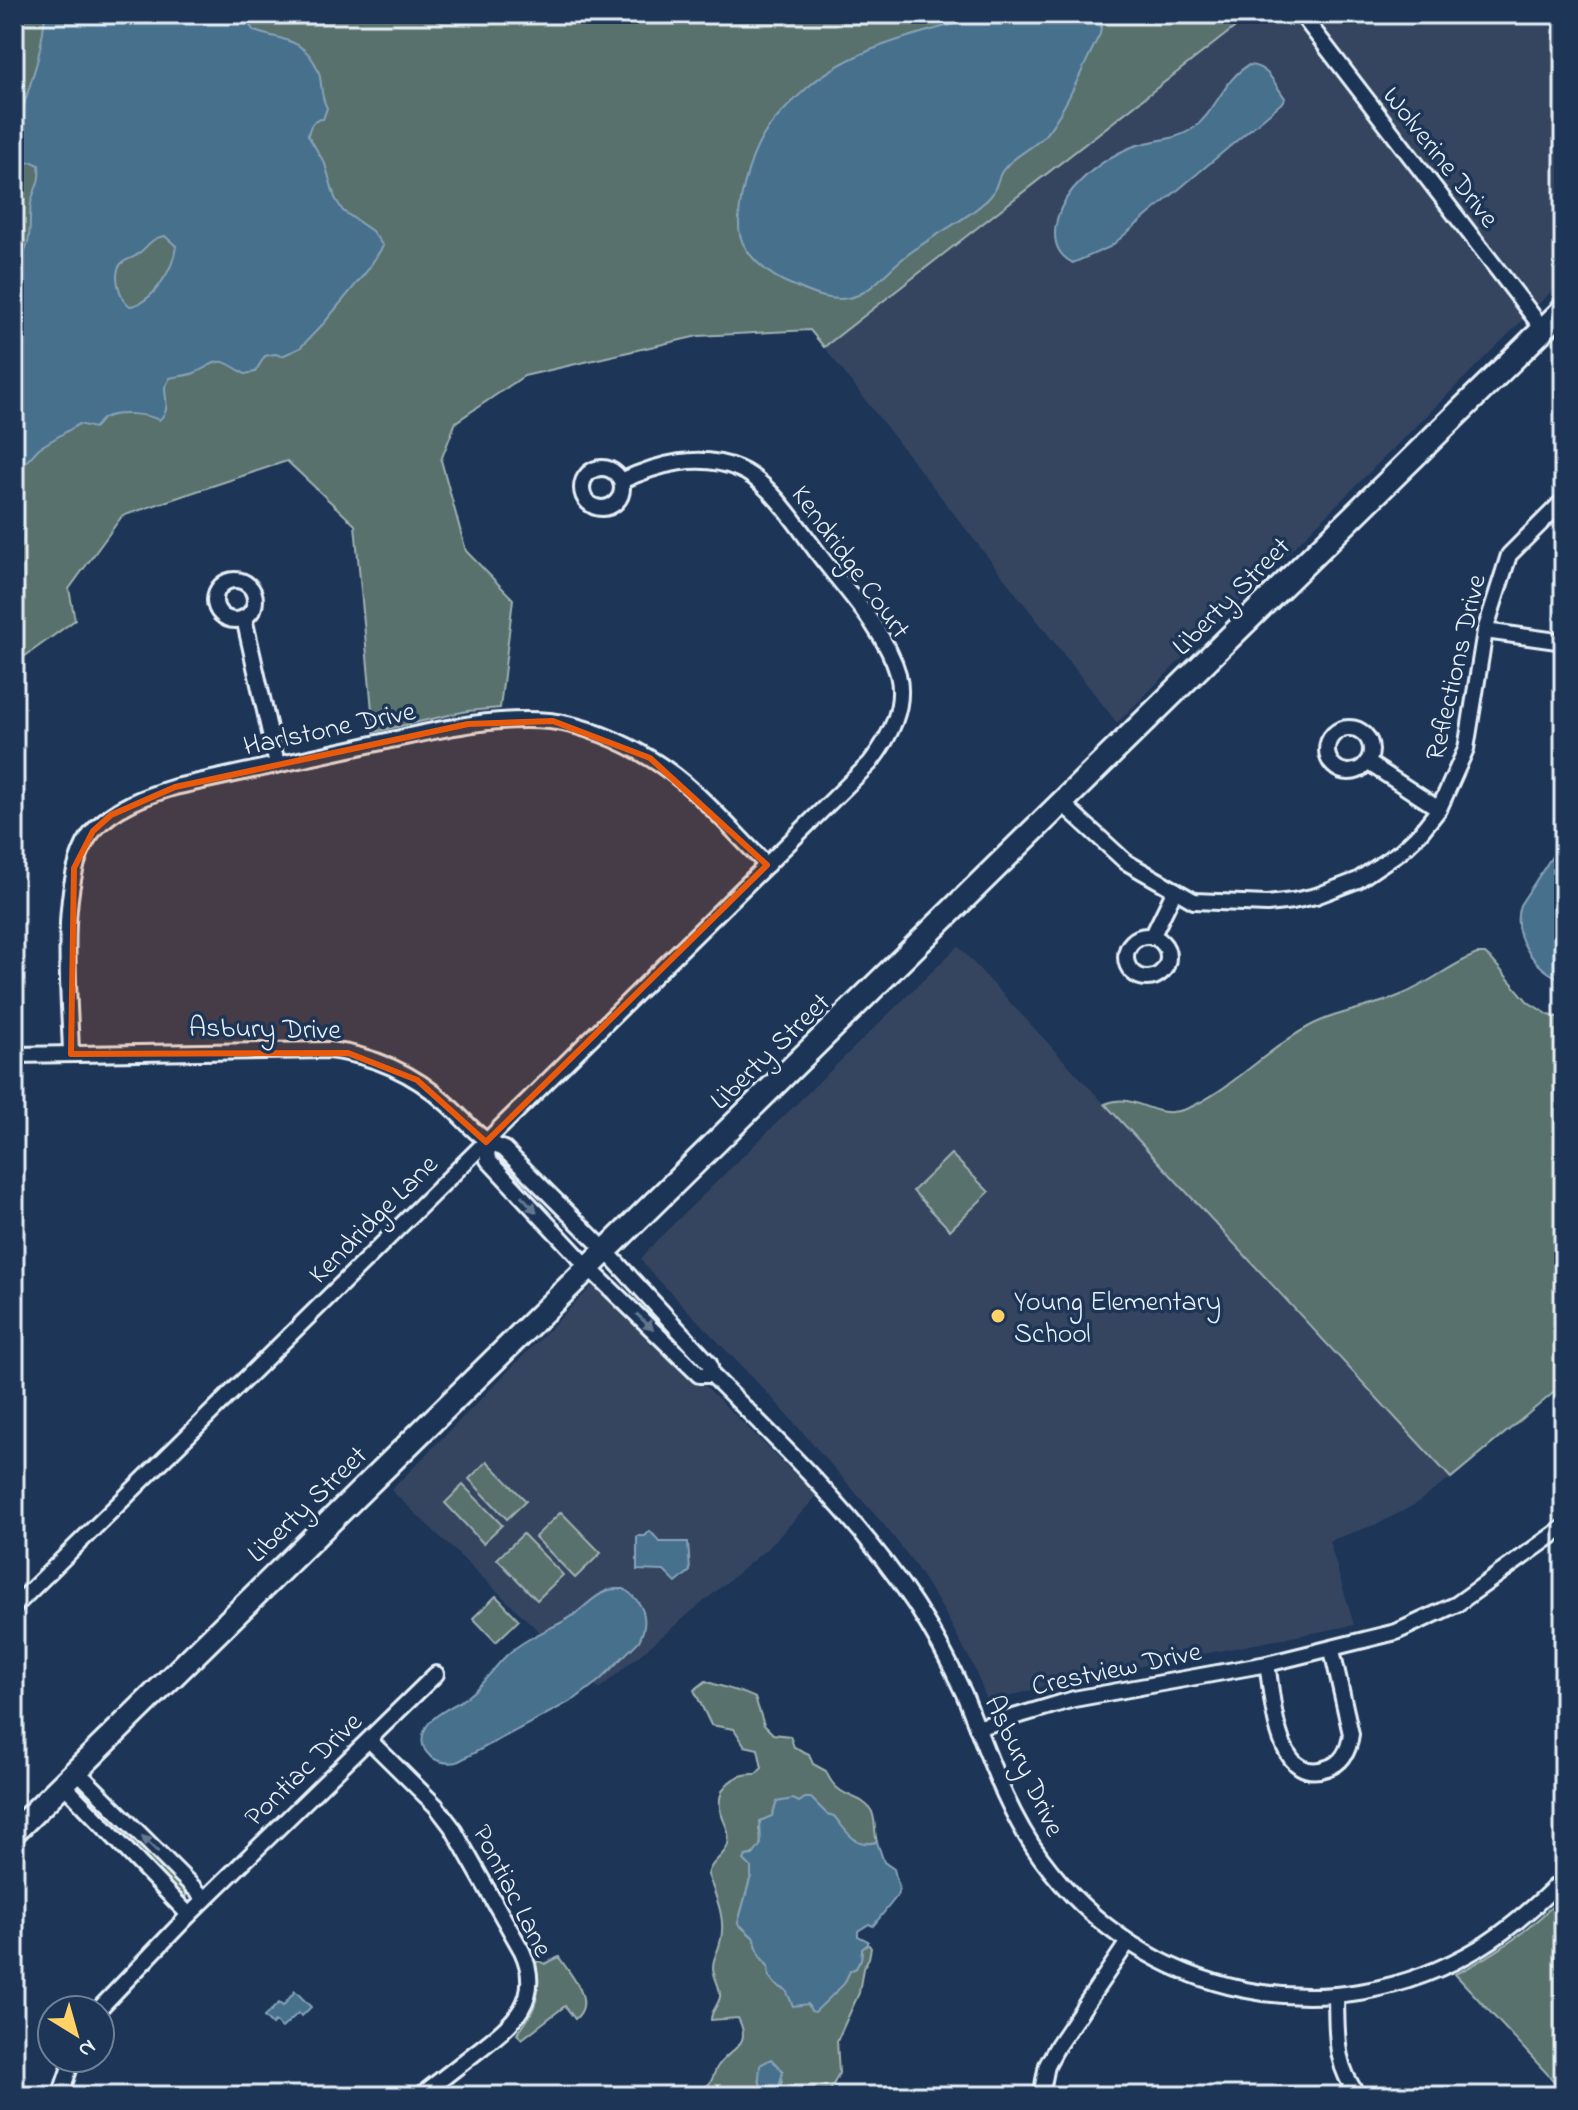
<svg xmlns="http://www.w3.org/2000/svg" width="1578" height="2110" viewBox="0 0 1578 2110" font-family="'Indie Flower',sans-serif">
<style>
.built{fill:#344460}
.green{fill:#58716d;stroke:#a0b1b2;stroke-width:2}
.water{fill:#466f8d;stroke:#87a3b8;stroke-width:2;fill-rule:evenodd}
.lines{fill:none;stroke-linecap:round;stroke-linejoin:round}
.street-casing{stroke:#e8f1f8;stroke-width:20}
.secondary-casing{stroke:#e8f1f8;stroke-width:28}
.street{stroke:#1d3557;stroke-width:14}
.secondary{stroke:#1d3557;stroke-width:22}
.oneway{fill:#64778f}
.marked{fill:#e8590c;fill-opacity:0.2;stroke:#e8590c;stroke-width:6;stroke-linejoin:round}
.poi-dot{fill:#ffd166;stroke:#1d3557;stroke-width:3}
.labels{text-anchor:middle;stroke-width:7;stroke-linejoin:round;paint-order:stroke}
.street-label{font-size:28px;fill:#e8f1f8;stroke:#1d3557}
.poi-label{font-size:28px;fill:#e8f1f8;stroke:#1d3557;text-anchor:start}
</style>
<rect width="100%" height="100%" fill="#1d3557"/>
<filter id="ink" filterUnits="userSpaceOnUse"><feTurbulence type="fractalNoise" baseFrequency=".0125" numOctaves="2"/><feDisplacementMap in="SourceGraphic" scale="16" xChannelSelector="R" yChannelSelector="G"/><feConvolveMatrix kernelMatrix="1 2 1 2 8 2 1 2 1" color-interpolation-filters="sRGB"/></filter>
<g filter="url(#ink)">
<!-- built -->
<g class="built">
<path d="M1252 14H1564V279L1117 723 824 347Z"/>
<path d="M958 946 1451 1478 1414 1505 1380 1523 1329 1541 1354 1625 1054 1683 988 1703 973 1665 942 1608 913 1562 884 1525 774 1400 647 1268 641 1259 655 1242Z"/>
<path d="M598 1280 817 1496 769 1547 599 1689 391 1490Z"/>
</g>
<!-- green -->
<g class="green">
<path d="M15 14H1252L824 347 810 330 698 336 524 376 456 422 441 460 466 551 513 599 500 708 467 711 374 732 355 525 287 461 122 516 69 589 75 620 14 664Z"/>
<path d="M1477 954H1485L1493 961 1528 1002 1549 1015 1564 1019V1384L1451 1478 1105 1104C1135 1090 1153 1122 1186 1109 1227 1093 1267 1049 1308 1027 1337 1011 1371 1008 1401 995 1428 984 1450 965 1477 954Z"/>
<path d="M951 1154 989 1192 950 1230 913 1191Z"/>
<path d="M487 1461 526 1501 507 1519 469 1479Z"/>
<path d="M463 1485 502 1525 483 1543 445 1503Z"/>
<path d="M561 1512 601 1553 575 1578 535 1537Z"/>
<path d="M523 1534 563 1575 537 1600 497 1559Z"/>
<path d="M496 1596 519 1620 496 1642 473 1618Z"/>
<path d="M706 1681C722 1688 740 1690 755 1698L764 1725 773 1734 790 1736 794 1747 809 1754 813 1764 826 1771C837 1800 860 1793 871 1810 876 1817 874 1833 877 1842 849 1849 845 1824 826 1814 810 1805 795 1802 777 1802L772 1816 759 1829C763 1842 761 1854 746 1856L752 1867 751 1876 738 1924 754 1938 760 1956 768 1966 769 1976 776 1985 786 1990 791 1997 808 2004 835 1994 850 1970 856 1968 861 1959 862 1949 868 1944 871 1948 869 1958 863 1968 859 1993 837 2041 839 2073 831 2089 833 2096H777L782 2081 759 2079 764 2096H685C691 2092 704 2090 709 2084 713 2080 714 2071 718 2066 731 2047 753 2046 738 2018L711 2020C711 2010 718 2007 720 1997 721 1986 713 1978 713 1967 713 1958 718 1952 720 1943 727 1920 716 1897 708 1875 710 1861 725 1857 728 1844 731 1829 722 1822 720 1808 717 1785 736 1773 756 1774L762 1768 758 1749 745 1746 734 1729 711 1725 694 1690Z"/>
<path d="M95 1798 186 1890V1896L179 1895 93 1805 91 1801Z"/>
<path d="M1564 1895V2092L1455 1974C1498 1954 1531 1928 1564 1895Z"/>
<path d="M559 1957C570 1975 597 2001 575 2019L565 2006 522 2039 517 2034C537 2010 542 1992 535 1963L539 1961 545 1964Z"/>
</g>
<!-- water -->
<g class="water">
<path d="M45 14H220L234 20H246L254 31C281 40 305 38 318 70 323 82 319 94 327 108L323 119C312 120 310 126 308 135L325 164 335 198 343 211 372 231 383 246 367 271 324 323 300 348 282 356 275 354 265 356 255 372 245 374C219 357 222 359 197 372 189 376 178 376 170 378L165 387C165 401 171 410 159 420 148 414 116 411 104 418 100 420 98 425 94 428L79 424 39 448 14 475V263C35 249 28 224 31 203 34 187 41 185 39 165L33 162 24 163C6 143 32 84 38 58 41 44 44 29 45 14ZM165 236 176 246C174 268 153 303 130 306 120 299 112 275 121 264 125 259 133 259 138 254 149 246 150 238 165 236Z"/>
<path d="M992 14H1100L1102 20 1100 34C1083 66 1067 108 1045 135 1033 149 1014 155 1003 170 997 178 997 189 990 197 965 222 929 236 901 260 886 272 869 295 848 298 828 302 809 292 790 284 771 277 745 256 740 235 735 208 749 159 763 136 772 121 795 99 808 87 855 45 933 30 992 14Z"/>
<path d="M1249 65C1269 66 1274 84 1285 98L1284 101 1110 247 1073 263C1043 248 1056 210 1073 189 1088 172 1107 158 1127 149 1147 139 1173 142 1192 129 1216 113 1223 79 1249 65Z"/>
<path d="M1564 838V980C1535 971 1510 935 1520 905Z"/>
<path d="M650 1531 660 1542H688L690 1571 676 1583 664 1571 637 1570V1536H645Z"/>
<path d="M624 1589C644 1602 650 1620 639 1641L600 1680 575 1699 457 1762C433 1767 411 1746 429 1723 440 1710 456 1706 469 1695 484 1684 494 1667 507 1655 524 1639 546 1631 566 1620 580 1612 591 1598 606 1591 612 1588 617 1589 624 1589Z"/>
<path d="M805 1798H811L827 1814 834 1816C847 1831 853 1848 877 1842L884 1862 894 1869 899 1889 897 1896 873 1926 869 1924 858 1931V1936L868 1941V1944L862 1949 861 1959 856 1968 850 1971 844 1984 815 2012 811 2011 808 2004 793 2006 786 1990 776 1985 769 1976 768 1966 760 1956 754 1938 738 1923 751 1876V1867L744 1860 746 1856 753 1855 761 1844 760 1821 772 1816 777 1802 793 1799 799 1802Z"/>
<path d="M295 1991 311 2007 302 2016 298 2013 282 2028 275 2022 272 2025 264 2017 279 2003 283 2006Z"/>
<path d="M771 2059 783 2071 777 2096H764L759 2079 760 2065Z"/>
</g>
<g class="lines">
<!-- street casing -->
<g class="street-casing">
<g id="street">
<path d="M1301 14 1543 329"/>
<circle cx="602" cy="488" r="20"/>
<circle cx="235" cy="600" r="20"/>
<path d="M244 618 277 764"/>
<path d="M1485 631 1564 642"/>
<circle cx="1349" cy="750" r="22"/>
<path d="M1367 762 1439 809"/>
<path d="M1062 803 1126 862 1194 901 1267 904 1293 901 1316 896 1358 880 1401 851 1420 833 1439 809 1466 749 1485 631 1509 555 1564 500"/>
<circle cx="1147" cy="957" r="21"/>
<path d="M1152 937 1175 890"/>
<path d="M71 1054C70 996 55 874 94 830 115 807 145 796 175 787 244 772 313 757 382 742 438 730 492 716 550 721 584 725 622 741 651 759 696 786 730 829 767 865"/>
<path d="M14 1055 329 1050C372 1055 414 1073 446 1103 467 1121 477 1139 504 1149L606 1251 709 1363 712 1375C784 1447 858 1518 915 1604 934 1633 950 1663 964 1694 987 1750 1005 1809 1041 1858 1144 1999 1330 2038 1481 1947 1512 1928 1538 1904 1564 1878"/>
<path d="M486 1142 488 1160 589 1268 699 1375H712"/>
<path d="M14 1607 870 763C890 737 906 707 898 674 886 631 843 587 817 552 801 531 787 508 768 490 760 482 749 473 739 469 700 452 658 464 621 481"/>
<path d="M1267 1664C1273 1695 1275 1787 1327 1768 1343 1763 1349 1750 1351 1734L1332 1650"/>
<path d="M977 1728 1074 1699 1267 1664 1396 1632 1457 1604 1564 1527"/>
<path d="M369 1740 436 1806 452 1827 522 1951C545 2001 510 2026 475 2053 456 2068 438 2082 420 2096"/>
<path d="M76 1770 205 1899"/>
<path d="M63 1784 189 1915"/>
<path d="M1336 1996C1337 2032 1334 2067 1359 2096"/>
<path d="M98 2010 189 1915 436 1674"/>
<path d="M60 2096 73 2058"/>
<path d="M1041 2096 1047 2065 1058 2045 1128 1942"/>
</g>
</g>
<!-- secondary casing -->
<g class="secondary-casing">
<path id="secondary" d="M14 1832 1564 309"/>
</g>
<!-- street -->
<use href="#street" class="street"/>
<!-- secondary -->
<use href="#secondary" class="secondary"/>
</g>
<!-- one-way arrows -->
<defs><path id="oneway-solid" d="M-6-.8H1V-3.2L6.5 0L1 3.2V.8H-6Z" transform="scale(2)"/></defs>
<g class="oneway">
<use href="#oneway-solid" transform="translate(529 1204) rotate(47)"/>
<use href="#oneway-solid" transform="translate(645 1322) rotate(44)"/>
<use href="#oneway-solid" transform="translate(150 1844) rotate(-135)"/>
</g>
</g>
<!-- marked area -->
<path class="marked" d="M553 721 650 758 767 865 486 1142 417 1080 348 1053 71 1054 74 868 93 831 111 815 175 787 468 724Z"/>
<!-- markers -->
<circle class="poi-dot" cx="998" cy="1316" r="8"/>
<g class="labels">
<!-- street labels -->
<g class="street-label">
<text transform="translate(1442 156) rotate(52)" y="10">Wolverine Drive</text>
<text transform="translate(852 561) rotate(54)" y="10">Kendridge Court</text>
<text transform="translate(1230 595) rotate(-45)" y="10">Liberty Street</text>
<text transform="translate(1454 667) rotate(-77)" y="10">Reflections Drive</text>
<text transform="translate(329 727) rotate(-12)" y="10">Harlstone Drive</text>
<text transform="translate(265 1027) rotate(1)" y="10">Asbury Drive</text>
<text transform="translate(769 1050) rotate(-44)" y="10">Liberty Street</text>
<text transform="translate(372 1218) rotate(-45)" y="10">Kendridge Lane</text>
<text transform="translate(306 1503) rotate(-44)" y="10">Liberty Street</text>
<text transform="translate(1116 1667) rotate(-12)" y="10">Crestview Drive</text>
<text transform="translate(1026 1765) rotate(65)" y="10">Asbury Drive</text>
<text transform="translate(302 1768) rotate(-44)" y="10">Pontiac Drive</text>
<text transform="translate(514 1890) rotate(63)" y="10">Pontiac Lane</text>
</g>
<!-- poi labels -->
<g class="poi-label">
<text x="1014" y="1310">Young Elementary<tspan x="1014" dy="32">School</tspan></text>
</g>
</g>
<!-- margin -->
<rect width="1578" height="2110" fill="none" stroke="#1d3557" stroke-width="48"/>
<rect x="24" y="24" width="1530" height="2062" fill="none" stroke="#e8f1f8" stroke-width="3" filter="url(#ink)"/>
<!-- north arrow -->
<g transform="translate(76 2034) rotate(143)"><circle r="38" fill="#1d3557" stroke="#6e8097" stroke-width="2"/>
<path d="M0-6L14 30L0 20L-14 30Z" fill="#ffd166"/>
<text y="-12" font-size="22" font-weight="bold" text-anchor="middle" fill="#e8f1f8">N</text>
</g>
</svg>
